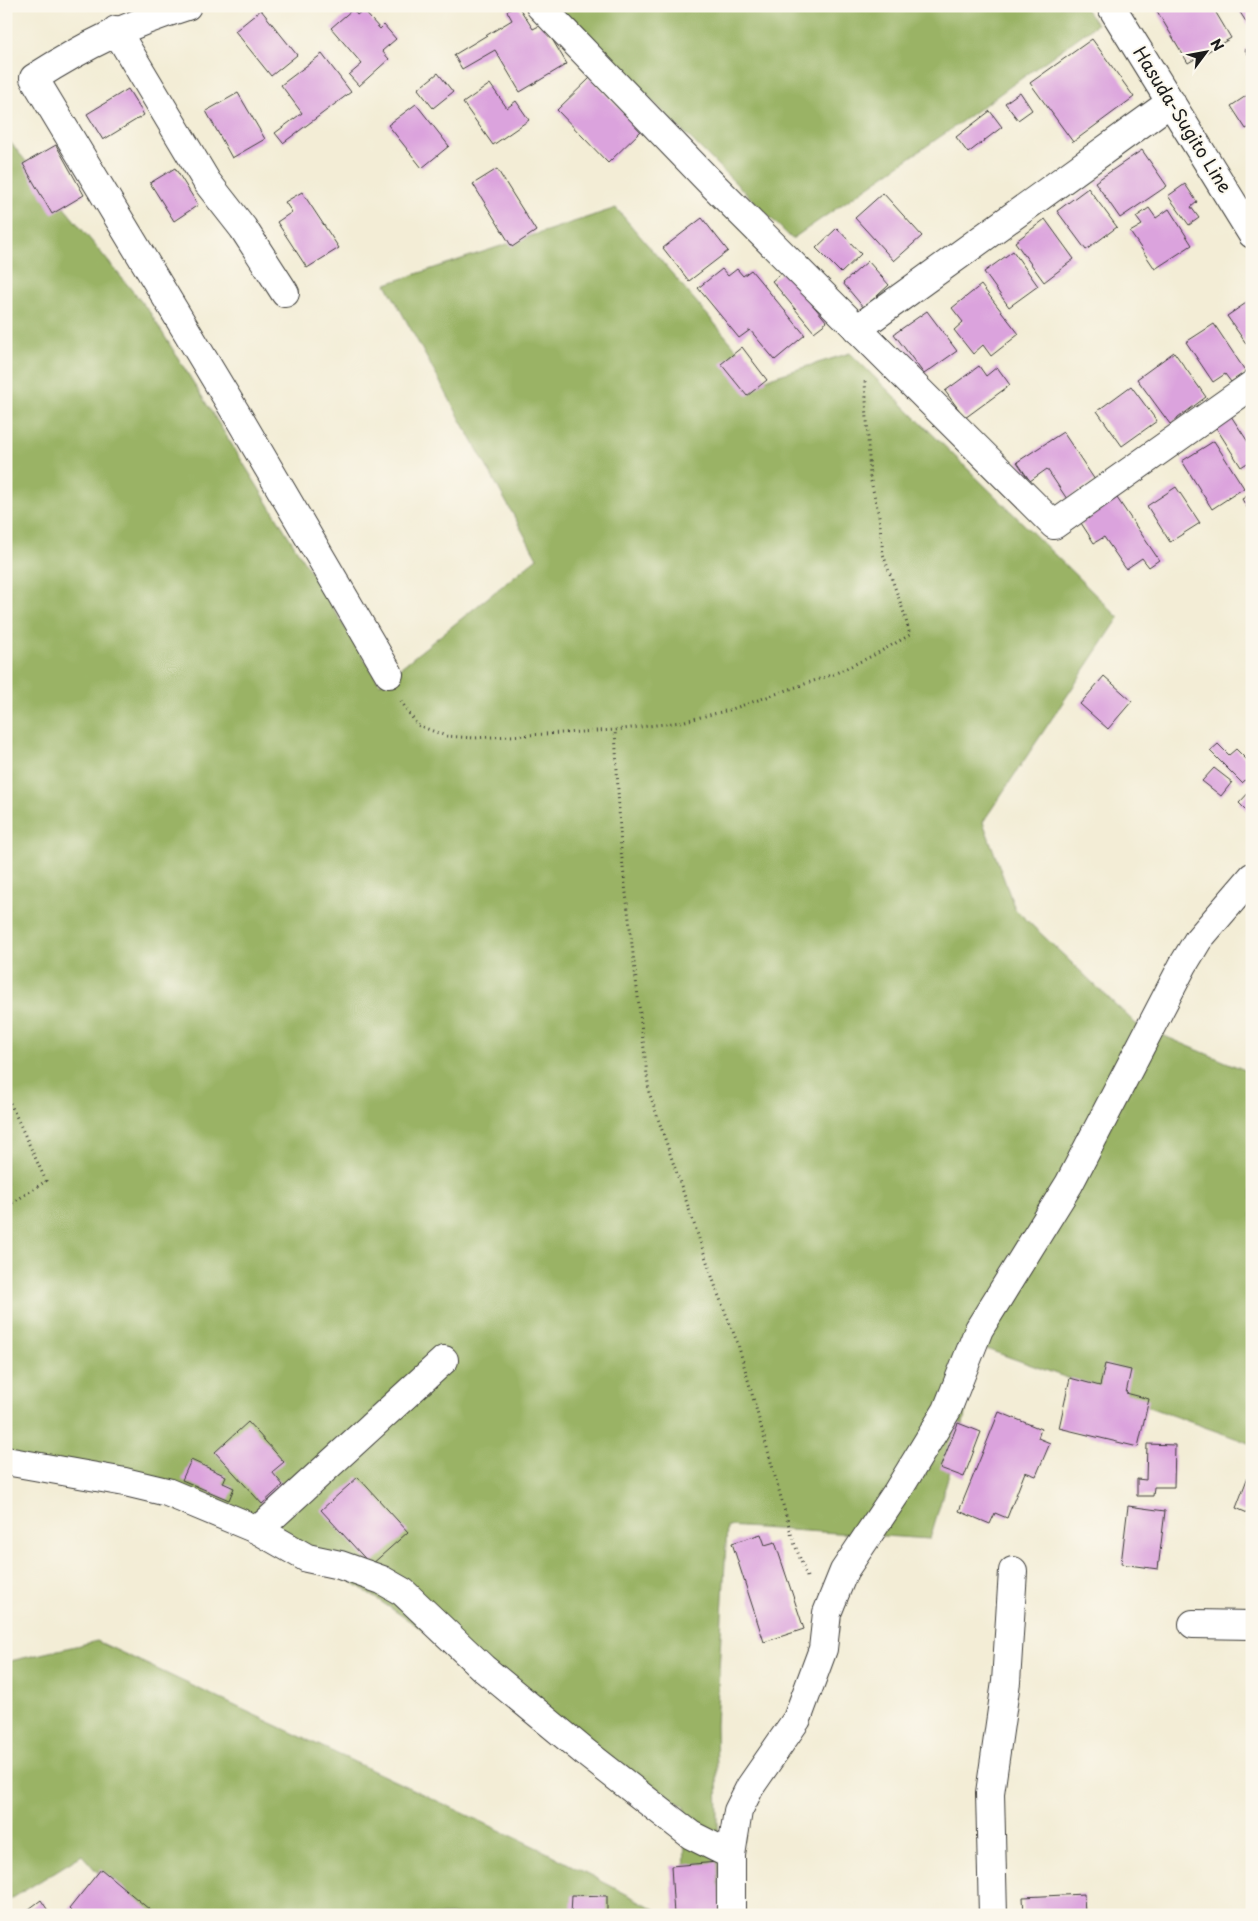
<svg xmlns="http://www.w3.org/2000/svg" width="1258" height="1921" viewBox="0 0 1258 1921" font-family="'Playpen Sans',sans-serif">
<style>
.forest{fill:#9ab365;stroke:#5b6840}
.building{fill:#dba3dd}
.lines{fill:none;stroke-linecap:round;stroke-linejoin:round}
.street-casing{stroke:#3c3b38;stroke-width:30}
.secondary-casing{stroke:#3c3b38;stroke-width:30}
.path{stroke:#3c3b38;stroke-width:3;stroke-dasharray:1 4;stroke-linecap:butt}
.street{stroke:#fff;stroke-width:28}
.secondary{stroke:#fff;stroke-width:28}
.labels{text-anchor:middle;stroke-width:4;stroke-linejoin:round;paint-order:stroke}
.street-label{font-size:18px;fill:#1c1c1c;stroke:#fbf7ec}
</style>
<rect width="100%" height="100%" fill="#fbf7ec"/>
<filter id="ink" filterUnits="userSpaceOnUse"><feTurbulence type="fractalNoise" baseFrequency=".02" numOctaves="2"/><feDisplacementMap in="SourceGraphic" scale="10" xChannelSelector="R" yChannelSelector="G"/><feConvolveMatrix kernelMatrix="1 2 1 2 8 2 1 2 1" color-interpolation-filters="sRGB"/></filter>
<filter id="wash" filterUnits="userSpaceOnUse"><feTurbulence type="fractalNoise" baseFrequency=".0096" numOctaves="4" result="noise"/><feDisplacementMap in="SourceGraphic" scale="20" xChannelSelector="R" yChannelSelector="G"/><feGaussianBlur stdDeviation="1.12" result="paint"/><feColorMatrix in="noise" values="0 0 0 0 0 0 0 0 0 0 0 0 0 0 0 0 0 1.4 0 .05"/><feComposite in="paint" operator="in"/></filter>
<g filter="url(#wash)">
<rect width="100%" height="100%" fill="#f3edd6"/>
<!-- forest -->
<g class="forest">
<path d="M557 6H1083L1097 24 947 132 792 239Z"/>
<path d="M6 137 149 311 380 684 537 558 386 284 616 208 763 380 850 353 1119 618 983 822 1015 909 1136 1024 1252 1073V1444L978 1346 962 1429 930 1539 727 1526 716 1725 720 1915H684L685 1807 250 1513 6 1459Z"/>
<path d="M97 1641 546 1852 666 1915H135L82 1855 6 1902V1662Z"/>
</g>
<g id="blocks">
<!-- building -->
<g class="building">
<path d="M515 6H518L533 29 543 24 567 64 520 92 495 50 462 69 454 55 512 20 507 11Z"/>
<path d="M1154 6H1212L1231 38 1188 63Z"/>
<path d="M1236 6H1252V31Z"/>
<path d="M353 9 357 15 363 10 380 29 384 25 396 39 382 51 389 59 359 86 349 75 362 64 331 28Z"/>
<path d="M261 10 297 55 271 76 235 31Z"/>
<path d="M1092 39 1134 97 1073 142 1030 83Z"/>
<path d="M1252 45V60L1245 50Z"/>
<path d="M322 54 351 92 283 143 275 133 302 113 281 85Z"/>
<path d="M438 73 453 92 433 108 418 89Z"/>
<path d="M590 78 641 131 608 163 557 110Z"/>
<path d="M490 84 507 108 516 101 529 120 493 145 463 103Z"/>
<path d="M128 89 144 115 103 140 87 114Z"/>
<path d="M1020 92 1032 110 1018 120 1005 103Z"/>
<path d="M1252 92V126L1246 129 1231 106Z"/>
<path d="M238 93 265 139 232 158 206 111Z"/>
<path d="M416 104 449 146 422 168 388 125Z"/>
<path d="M990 111 1002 127 968 153 956 137Z"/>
<path d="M56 145 84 195 52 214 23 164Z"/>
<path d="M1142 150 1167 186 1120 218 1095 182Z"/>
<path d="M175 168 198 205 174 221 150 183Z"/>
<path d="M497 169 536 231 512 247 473 184Z"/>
<path d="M1185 184 1197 202 1191 207 1199 218 1189 225 1168 196Z"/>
<path d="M1088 188 1117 227 1086 250 1057 211Z"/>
<path d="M302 192 339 248 307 268 277 222 292 212 285 202Z"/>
<path d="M883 193 922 236 894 261 855 218Z"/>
<path d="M1149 208 1156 218 1169 209 1192 245 1155 269 1130 232 1142 225 1136 217Z"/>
<path d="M702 218 728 251 689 281 663 248Z"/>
<path d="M1045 219 1074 259 1044 282 1015 242Z"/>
<path d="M837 228 861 254 841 273 816 248Z"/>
<path d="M1013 251 1038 286 1009 307 984 272Z"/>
<path d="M868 261 889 285 864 308 843 283Z"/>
<path d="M722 269 728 276 737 269 743 276 751 270 805 335 775 360 750 330 739 338 698 288Z"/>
<path d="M784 271 827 322 814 332 772 281Z"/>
<path d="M981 285 1019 334 991 356 983 345 973 354 954 330 963 322 952 308Z"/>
<path d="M1252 299V352L1227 316Z"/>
<path d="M927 311 957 351 924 374 894 334Z"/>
<path d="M1214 324 1246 372 1231 382 1225 374 1213 382 1186 342Z"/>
<path d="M742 347 767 380 747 396 721 364Z"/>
<path d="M1174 352 1206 397 1170 424 1137 379Z"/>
<path d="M979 366 986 376 997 367 1010 385 965 418 945 391Z"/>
<path d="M1131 386 1157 421 1122 446 1097 411Z"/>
<path d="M1231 416 1252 448V460L1241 467 1215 426Z"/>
<path d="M1063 432 1095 480 1067 499 1047 469 1030 481 1017 462Z"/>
<path d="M1214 441 1244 488 1212 509 1182 461Z"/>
<path d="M1176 487 1200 523 1170 542 1147 506Z"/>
<path d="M1251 494 1252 495V516L1242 499Z"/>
<path d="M1117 498 1159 560 1149 567 1142 558 1126 569 1104 537 1094 543 1081 523Z"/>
<path d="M1104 676 1132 701 1108 729 1080 704Z"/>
<path d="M1218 744 1229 755 1236 749 1252 765V774L1242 783 1210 751Z"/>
<path d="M1214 768 1232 782 1221 796 1202 781Z"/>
<path d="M1252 789V816L1239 803Z"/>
<path d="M1105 1364 1131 1370 1126 1393 1149 1399 1138 1447 1059 1428 1070 1378 1100 1386Z"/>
<path d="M999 1412 1041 1429 1038 1438 1050 1443 1036 1476 1025 1472 1007 1518 995 1513 990 1524 959 1511Z"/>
<path d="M248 1422 284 1462 272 1472 283 1485 262 1504 215 1452Z"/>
<path d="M958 1423 981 1432 964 1477 940 1468Z"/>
<path d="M1147 1444 1175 1445 1174 1487H1154L1153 1496H1137V1479L1146 1480Z"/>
<path d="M191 1460 226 1476 223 1483 234 1488 229 1500 182 1480Z"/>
<path d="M1249 1474 1252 1475V1515L1236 1508Z"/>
<path d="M358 1477 408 1532 371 1565 321 1510Z"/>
<path d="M1128 1506 1165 1511 1158 1569 1121 1564Z"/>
<path d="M761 1534 765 1545 775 1542 804 1629 764 1642 732 1543Z"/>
<path d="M717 1862 721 1915H674L671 1866Z"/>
<path d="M101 1869 156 1915H75L69 1909Z"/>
<path d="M1084 1894 1085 1915H1024L1023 1897Z"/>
<path d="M572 1895 607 1896V1915H571Z"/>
<path d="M41 1900 51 1915H21Z"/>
</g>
</g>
</g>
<g filter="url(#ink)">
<use href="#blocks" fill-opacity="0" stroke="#3c3b38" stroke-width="1"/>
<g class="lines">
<!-- street casing -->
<g class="street-casing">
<g id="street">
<path d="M187 6C127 25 87 44 34 78L239 418 389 674"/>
<path d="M540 6 708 180 1054 525 1252 385"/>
<path d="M116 30 207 182 243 228 285 293"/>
<path d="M857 329 1171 102"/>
<path d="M6 1461 125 1482 167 1492 258 1530 307 1558 340 1565 382 1580 403 1592 483 1668 586 1753 691 1835 731 1855"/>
<path d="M258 1530 444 1360"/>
<path d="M1193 1624 1252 1625"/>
<path d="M731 1915V1855L738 1811 750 1787 797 1719 823 1649 827 1613 844 1571 897 1492 947 1410 979 1329 1069 1184 1183 965 1198 940 1252 877"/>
<path d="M993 1915 990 1793 1006 1682 1013 1571"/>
</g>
</g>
<!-- secondary casing -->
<g class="secondary-casing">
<path id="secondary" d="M1111 6 1252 234"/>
</g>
<!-- path -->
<g class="path">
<path d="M401 701 417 725 446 736 474 738 615 730"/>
<path d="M6 1094 46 1181 6 1207"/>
<path d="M807 1577 792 1537 738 1344 718 1294 649 1092 621 850 615 730 681 722 729 710 834 674 874 655 910 635 904 613 883 554 879 516 870 477 865 381"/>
</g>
<!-- street -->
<use href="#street" class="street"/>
<!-- secondary -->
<use href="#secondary" class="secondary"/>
</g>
</g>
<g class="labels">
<!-- street labels -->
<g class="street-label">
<text transform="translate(1182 120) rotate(58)" y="6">Hasuda-Sugito Line</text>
</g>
</g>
<!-- margin -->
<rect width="1258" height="1921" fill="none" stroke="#fbf7ec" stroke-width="25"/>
<!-- north arrow -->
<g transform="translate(1206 52) rotate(58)" stroke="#fbf7ec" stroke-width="4" paint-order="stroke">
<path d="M0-4L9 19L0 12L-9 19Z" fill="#1c1c1c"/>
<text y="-8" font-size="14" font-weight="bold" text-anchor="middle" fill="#1c1c1c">N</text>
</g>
</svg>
